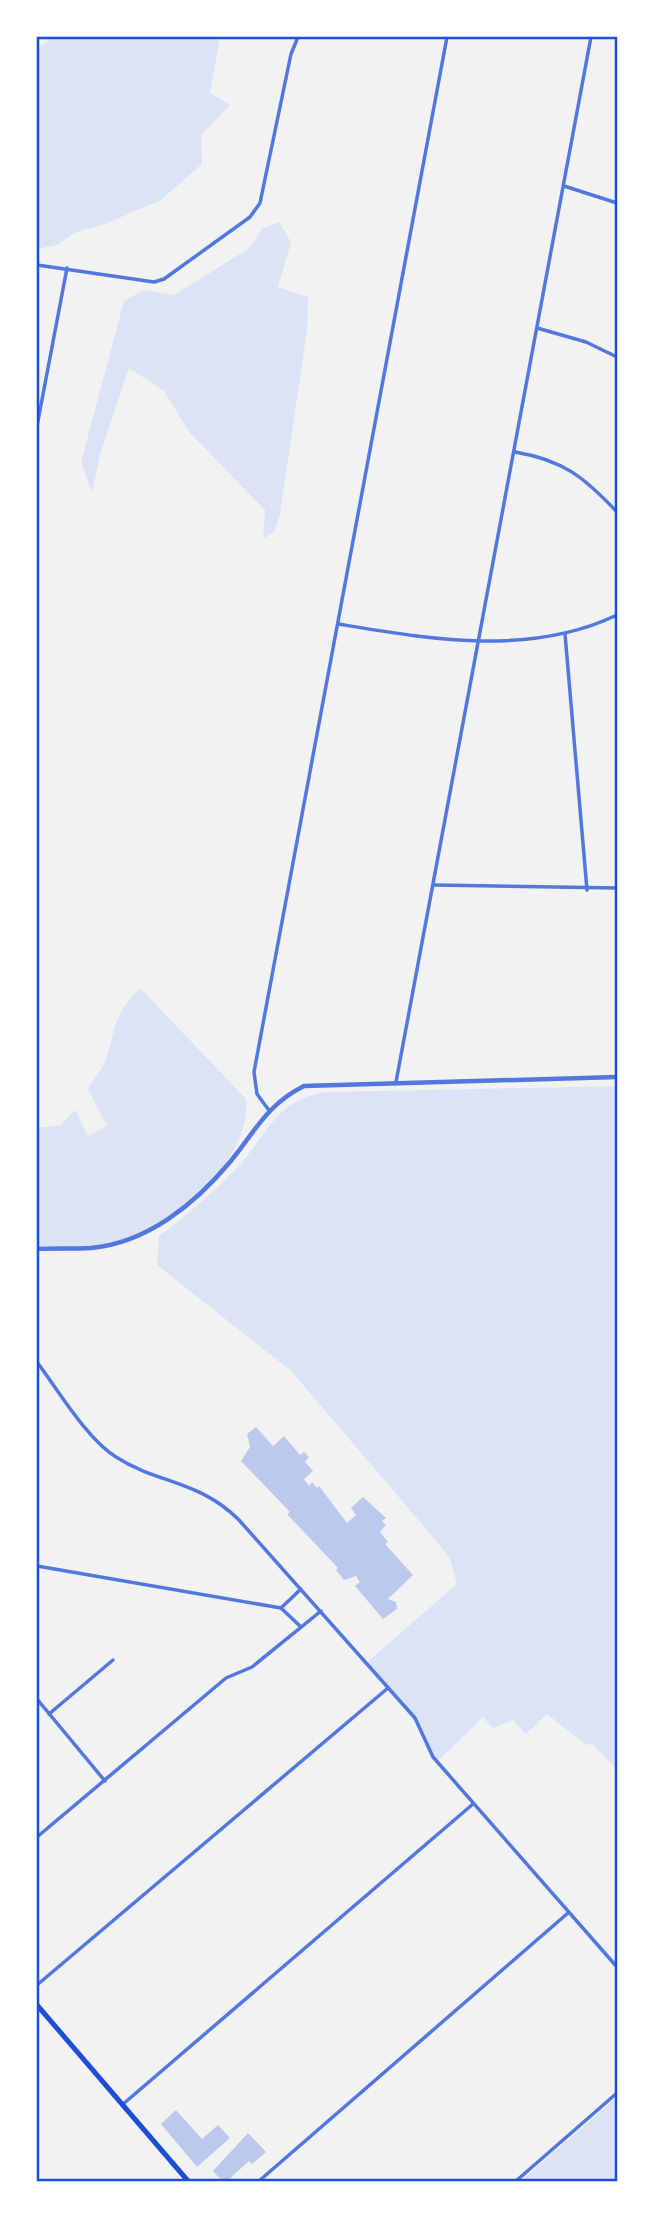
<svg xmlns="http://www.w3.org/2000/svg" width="654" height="2218" viewBox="0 0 654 2218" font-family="Spectral,serif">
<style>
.green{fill:#dbe4f7}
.building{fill:#bdc9ec}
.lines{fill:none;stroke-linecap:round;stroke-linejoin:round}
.minor{stroke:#5277de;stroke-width:3.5}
.tertiary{stroke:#5277de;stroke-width:4.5}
.primary{stroke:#1d4ed8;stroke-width:5}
.neatline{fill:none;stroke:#1d4ed8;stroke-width:2.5}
</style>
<rect width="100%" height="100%" fill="#f2f2f2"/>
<!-- green -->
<g class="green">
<path d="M54 37H220L210 93 230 105 201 135 202 164 161 200 105 224 76 232 57 245 37 249V48Z"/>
<path d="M279 222 291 242 278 287 308 297 307 331 280 514 275 530 263 539 265 510 190 433 164 391 129 368 100 455 92 492 81 462 124 301 144 290 174 295 248 249 262 229Z"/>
<path d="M140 988 246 1099C252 1154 186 1216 139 1236 108 1250 70 1248 37 1249V1128L61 1125 75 1110 88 1136 107 1126 88 1089C94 1079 104 1067 107 1056 117 1022 114 1015 140 988Z"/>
<path d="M617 1086V1770L593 1745 585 1744 547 1714 526 1734 513 1720 493 1728 483 1717 437 1762 415 1718 366 1663 457 1584 450 1559 438 1543 291 1371 157 1265 159 1236C185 1217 210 1195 233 1172 266 1139 274 1098 328 1092Z"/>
<path d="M617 2097V2181H521Z"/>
</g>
<!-- building -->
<g class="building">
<path d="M256 1427 273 1446 284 1436 300 1455 304 1452 309 1457 305 1462 313 1471 304 1479 309 1486 312 1482 317 1488 319 1486 347 1523 356 1515 351 1508 363 1497 386 1518 382 1521 386 1525 380 1532 388 1542 385 1544 413 1575 388 1599 396 1602 397 1609 383 1619 355 1586 360 1582 356 1576 344 1580 336 1570 338 1568 287 1514 290 1512 241 1461 250 1447 247 1434Z"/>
<path d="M176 2110 202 2139 218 2125 230 2138 197 2167 161 2124Z"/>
<path d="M248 2133 266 2152 252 2164 249 2161 227 2181H222L213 2171Z"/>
</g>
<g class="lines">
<!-- minor -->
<g class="minor">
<path d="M564 186 617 203"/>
<path d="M37 265 154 282 164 279 250 217 260 203 291 54 298 37"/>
<path d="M537 328 586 342 617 357"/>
<path d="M37 426 67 268"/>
<path d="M515 452C563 460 584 477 617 512"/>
<path d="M338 624C430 639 529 657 617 615"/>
<path d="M565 634 587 890"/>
<path d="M435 885 617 888"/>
<path d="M396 1082 591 37"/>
<path d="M268 1109 257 1094 254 1072 447 37"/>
<path d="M37 1362C58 1390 87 1439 116 1457 158 1484 199 1480 239 1520L415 1718 433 1757 617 1967"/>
<path d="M37 1566 281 1608 300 1626"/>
<path d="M281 1608 301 1589"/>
<path d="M37 1699 105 1781"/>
<path d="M49 1714 113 1660"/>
<path d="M37 1837 226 1678 252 1667 321 1611"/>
<path d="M37 1985 388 1688"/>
<path d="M122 2105 473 1804"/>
<path d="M259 2181 568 1913"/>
<path d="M516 2181 617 2093"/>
</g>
<!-- tertiary -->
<path class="tertiary" d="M37 1249C55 1248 73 1249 91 1248 147 1243 195 1204 230 1162 255 1132 266 1105 304 1086L617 1077"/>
<!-- primary -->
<path class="primary" d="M37 2005 188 2181"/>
</g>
<!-- border -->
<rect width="654" height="2218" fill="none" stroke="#ffffff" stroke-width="77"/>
<rect x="38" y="38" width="578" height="2142" class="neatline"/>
</svg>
